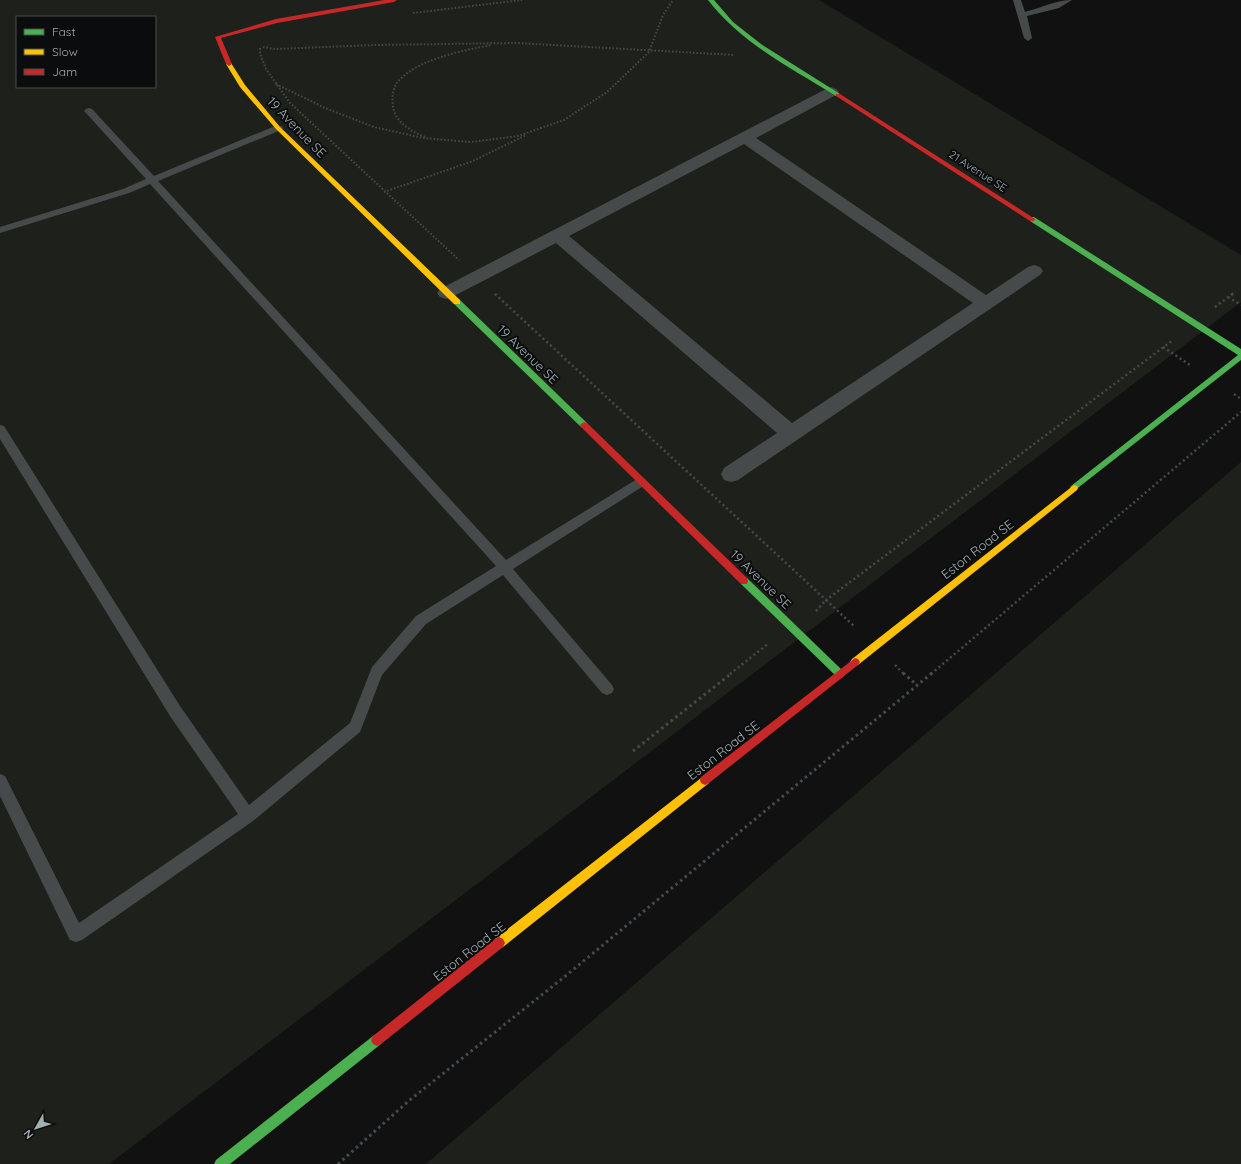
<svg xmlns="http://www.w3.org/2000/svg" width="1241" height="1164" viewBox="0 0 1241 1164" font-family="Quicksand,sans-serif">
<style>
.green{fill:#1e211b;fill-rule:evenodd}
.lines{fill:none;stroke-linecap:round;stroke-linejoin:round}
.path-far2{stroke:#474a4c;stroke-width:2;stroke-dasharray:1.5 2;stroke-linecap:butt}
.path-far1{stroke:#474a4c;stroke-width:2.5;stroke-dasharray:2 3;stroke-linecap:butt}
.path{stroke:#474a4c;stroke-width:3;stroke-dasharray:2.5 3.5;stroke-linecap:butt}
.lane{fill:#464a4a;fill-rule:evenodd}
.street{fill:#464a4a;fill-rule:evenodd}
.fast{fill:#4caf50;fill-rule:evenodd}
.slow{fill:#ffc107;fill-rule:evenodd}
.jam{fill:#c62828;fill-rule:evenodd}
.labels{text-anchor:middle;stroke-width:4;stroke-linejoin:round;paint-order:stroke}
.far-street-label{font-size:11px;fill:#a2b0b2;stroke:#0b0c0d}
.street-label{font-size:13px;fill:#a2b0b2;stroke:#0b0c0d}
</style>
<rect width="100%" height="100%" fill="#111"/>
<!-- green -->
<g class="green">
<path d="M0 0H819L1241 255V302L109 1164H0ZM17 17H155V87H17Z"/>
<path d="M1241 462V1164H426Z"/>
</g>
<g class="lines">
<!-- path-far2 -->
<g class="path-far2">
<path d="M413 13 522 0"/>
<path d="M263 47 275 49 374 45 516 43 735 55"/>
<path d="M260 48V54L266 69 290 103 459 260"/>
<path d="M276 84 325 108 374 127 423 138 471 142 518 136 564 120 607 92 649 52 663 15 673 0"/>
<path d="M425 137C411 131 396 123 393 107 392 99 392 90 397 83 414 60 464 50 492 45"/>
<path d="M384 192 473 161 526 135"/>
<path d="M1232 294 1235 292"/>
</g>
<!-- path-far1 -->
<g class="path-far1">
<path d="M495 294 826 600 1173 340"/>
<path d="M1228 297 1241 305"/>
<path d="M1215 307 1234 293"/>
<path d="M1163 347 1190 365"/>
<path d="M1234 394 1241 399"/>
<path d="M816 611 826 600 855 627"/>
<path d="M895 665 904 674"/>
<path d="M730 674 769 643"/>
<path d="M931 674 1241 412"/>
</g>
<!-- path -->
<g class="path">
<path d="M903 673 917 685"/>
<path d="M633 751 732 673"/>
<path d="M338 1164 411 1099 563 978 932 673"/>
</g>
<!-- lane -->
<g class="lane">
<path d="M1013 0H1021L1025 12C1040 8 1057 0 1072 0L1059 8 1027 16 1032 38 1028 41 1024 38Z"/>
<path d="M89 108 92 109 154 176 275 126H281L283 128 281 130 158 181 506 560 637 479 641 477 645 479 647 482 645 485 513 569 612 685 614 689 612 693 607 695 602 693 503 575 426 624 382 675 360 732 253 821 82 940 76 942 70 940 0 796V774L5 776 79 923 238 814 170 716 0 439V425L4 426 180 706 249 805 350 723 372 667 416 616 496 566 150 184 129 193 0 233V227L123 189 146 179 86 113 84 111 86 109Z"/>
</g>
<!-- street -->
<path class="street" d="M831 87 836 89 839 92 836 95 756 138 986 295 1028 267 1034 265 1040 267 1043 271 1040 275 738 480 731 482 724 480 721 474 724 468 777 433 556 243 452 297 446 299 440 297 437 293 440 289 826 89ZM744 144 973 303 792 423 569 236Z"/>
<!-- fast -->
<g class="fast">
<path d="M708 0H714L733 22 761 44 840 94V96H836C791 68 741 43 708 0Z"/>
<path d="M1030 217H1034L1241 349V360L1074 491 1071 490 1070 488 1071 486 1238 355 1030 221Z"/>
<path d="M457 299 460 300 587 423 588 425 587 427H581L454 304V300Z"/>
<path d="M744 577 747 578 843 671 845 674 843 677 840 678 837 677 741 584 740 581 741 578Z"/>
<path d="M377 1034 381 1036 383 1040 381 1044 230 1164H214L216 1160 373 1036Z"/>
</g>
<!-- slow -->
<g class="slow">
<path d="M227 63H231L245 85 280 127 460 300V304H454L276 129 240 87 226 64Z"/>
<path d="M1074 485 1077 486 1078 488 1077 490 858 665 855 666 852 665 850 662 852 659Z"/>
<path d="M705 775 709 777 710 780 709 783 503 947 499 949 495 947 493 943 495 939Z"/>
</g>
<!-- jam -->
<g class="jam">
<path d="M384 0H397L394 2 277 23 221 38 232 64 229 66 226 64 215 37 276 19Z"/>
<path d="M836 94H840L1035 219 1034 221H1030L836 96Z"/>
<path d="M584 422 587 423 747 578 748 581 747 584H741L581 427 580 425Z"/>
<path d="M855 658 858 659 860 662 858 665 709 783 705 785 701 783 700 780 701 777Z"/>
<path d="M499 937 503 939 505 943 503 947 381 1044 377 1046 373 1044 371 1040 373 1036 495 939Z"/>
</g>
</g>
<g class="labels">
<!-- far-street labels -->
<g class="far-street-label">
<text transform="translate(978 171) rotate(33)" y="4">21 Avenue SE</text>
</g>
<!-- street labels -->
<g class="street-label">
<text transform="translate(297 127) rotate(46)" y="5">19 Avenue SE</text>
<text transform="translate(528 354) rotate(44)" y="5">19 Avenue SE</text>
<text transform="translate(977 549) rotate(-38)" y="5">Eston Road SE</text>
<text transform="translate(761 579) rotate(44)" y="5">19 Avenue SE</text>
<text transform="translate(723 750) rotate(-38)" y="5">Eston Road SE</text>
<text transform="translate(469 951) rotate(-38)" y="5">Eston Road SE</text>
</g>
</g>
<!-- legend -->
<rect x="16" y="16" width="140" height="72" fill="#0b0c0d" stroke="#474e4f"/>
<rect x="24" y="29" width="20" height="6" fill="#4caf50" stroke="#474e4f"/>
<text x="52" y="36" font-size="12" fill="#a2b0b2">Fast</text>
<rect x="24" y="49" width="20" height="6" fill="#ffc107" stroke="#474e4f"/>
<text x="52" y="56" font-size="12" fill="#a2b0b2">Slow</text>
<rect x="24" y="69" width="20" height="6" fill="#c62828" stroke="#474e4f"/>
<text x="52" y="76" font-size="12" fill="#a2b0b2">Jam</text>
<!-- north arrow -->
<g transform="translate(36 1128) rotate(231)" stroke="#0b0c0d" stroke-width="3" paint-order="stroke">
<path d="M0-3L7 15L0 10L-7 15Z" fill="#a2b0b2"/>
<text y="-6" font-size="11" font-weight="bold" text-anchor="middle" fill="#a2b0b2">N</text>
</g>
</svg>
